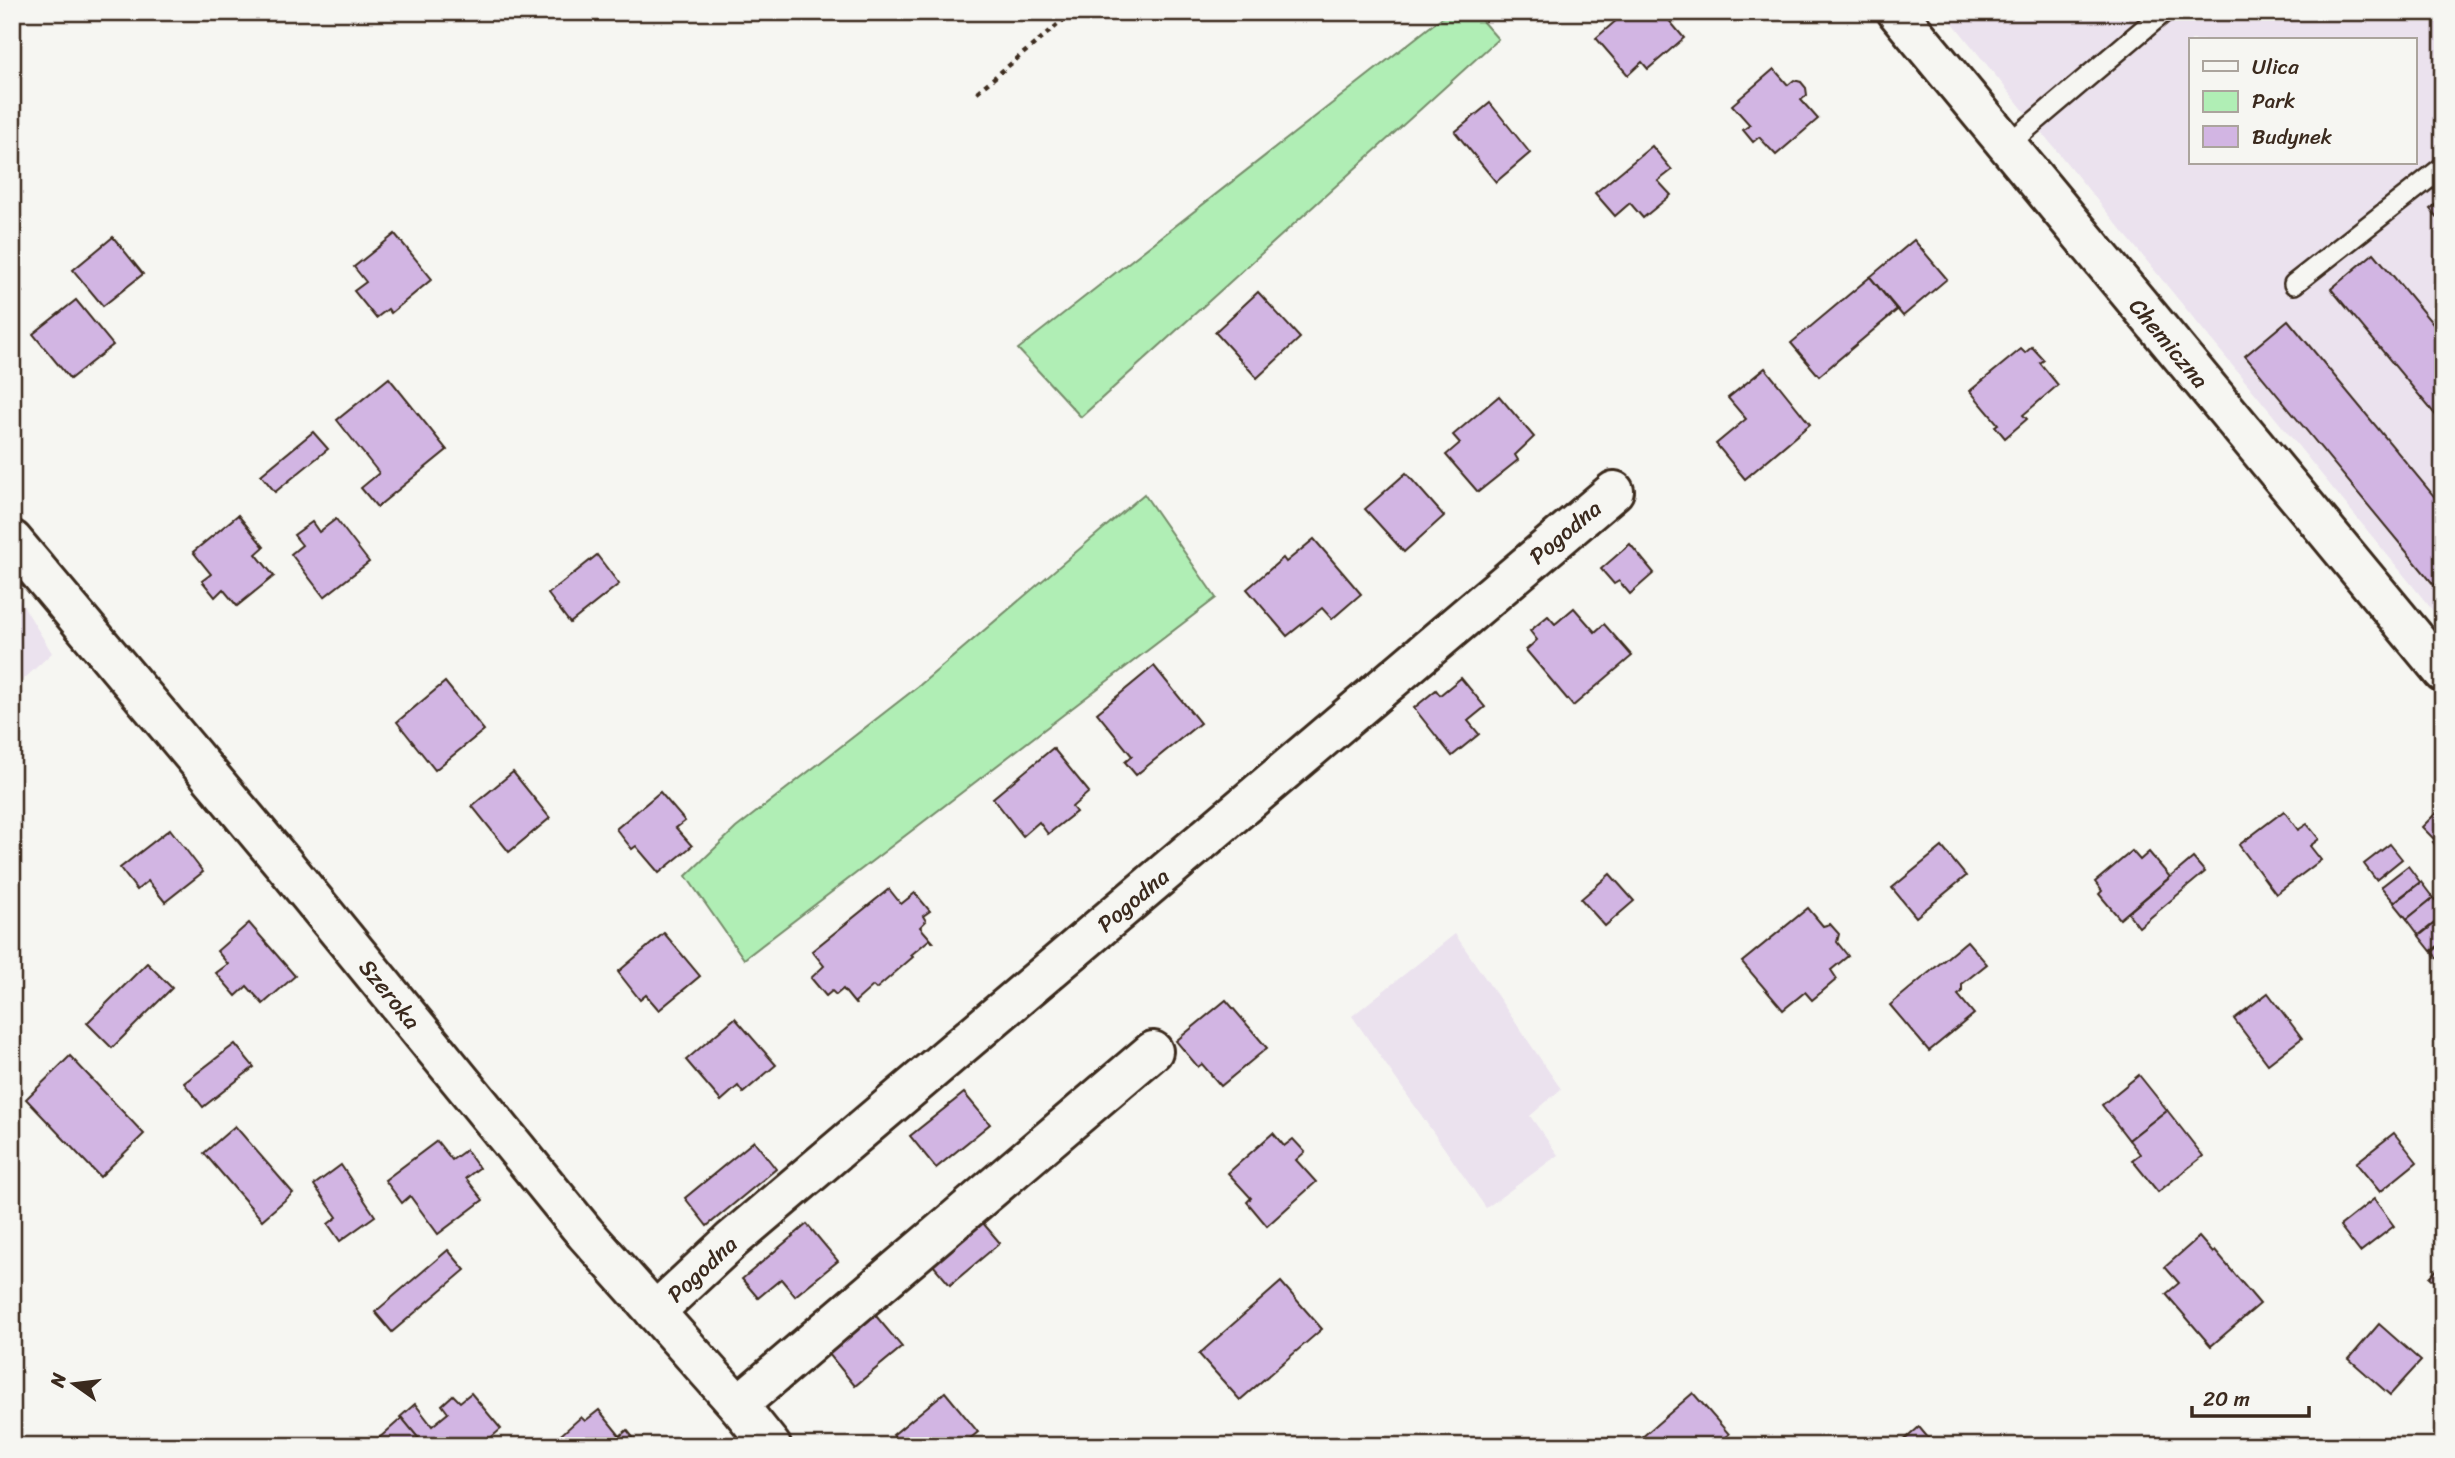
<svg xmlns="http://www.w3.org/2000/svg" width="2455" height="1458" viewBox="0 0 2455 1458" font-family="Sriracha,sans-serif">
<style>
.built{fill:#ebe2ee;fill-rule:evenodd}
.green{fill:#b0eeb5;stroke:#768c6a;stroke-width:2}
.building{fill:#d2b5e3;stroke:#3b2a1e;stroke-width:2}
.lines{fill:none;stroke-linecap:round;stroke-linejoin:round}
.lane-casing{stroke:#3b2a1e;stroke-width:24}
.street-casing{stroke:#3b2a1e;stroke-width:44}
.secondary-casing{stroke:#3b2a1e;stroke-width:44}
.path{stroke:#3b2a1e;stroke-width:4.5;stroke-dasharray:5 5;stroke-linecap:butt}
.lane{stroke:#f6f6f2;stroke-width:19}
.street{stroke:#f6f6f2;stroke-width:38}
.secondary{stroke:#f6f6f2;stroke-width:38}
.labels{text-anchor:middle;stroke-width:5;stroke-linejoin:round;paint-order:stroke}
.street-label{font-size:23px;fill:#3b2a1e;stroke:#f6f6f2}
</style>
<rect width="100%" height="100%" fill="#f6f6f2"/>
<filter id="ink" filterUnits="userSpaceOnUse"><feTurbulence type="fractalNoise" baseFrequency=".0143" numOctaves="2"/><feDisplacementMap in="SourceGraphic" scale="14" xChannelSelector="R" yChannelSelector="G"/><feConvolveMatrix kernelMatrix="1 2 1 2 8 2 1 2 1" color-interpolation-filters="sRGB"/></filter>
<g filter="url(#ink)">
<!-- built -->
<g class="built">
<path d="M1944 12H2443V623L2065 161ZM2191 40H2415V163H2191Z"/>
<path d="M12 587 52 653 12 690Z"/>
<path d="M1455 934 1561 1089 1530 1116 1558 1155 1486 1208 1352 1016Z"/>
</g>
<!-- green -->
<g class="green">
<path d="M1449 12H1474L1498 39 1081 417 1018 349Z"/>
<path d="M1144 494 1216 598 744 959 686 876 736 828 920 685Z"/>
</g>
<!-- building -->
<g class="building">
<path d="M1626 12H1662L1684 38 1648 69 1642 62 1628 75 1596 38Z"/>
<path d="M1774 69 1788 85 1794 80 1801 82 1806 88 1807 95 1801 100 1818 119 1776 155 1759 137 1753 142 1743 130 1750 125 1732 105Z"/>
<path d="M1490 103 1530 153 1496 182 1455 132Z"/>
<path d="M1652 146 1672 170 1658 181 1671 195 1643 218 1630 203 1615 216 1595 193Z"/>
<path d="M2443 199V225L2430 209Z"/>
<path d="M395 234 432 279 391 313 388 309 376 318 354 291 366 282 354 267Z"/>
<path d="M113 237 143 274 103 306 73 270Z"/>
<path d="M1914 240 1947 279 1903 316 1870 277Z"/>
<path d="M2374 253 2443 336V424L2331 289Z"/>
<path d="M1870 277 1897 310 1819 376 1791 343Z"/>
<path d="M12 281 22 292 12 301Z"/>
<path d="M1258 292 1300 338 1257 378 1215 332Z"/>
<path d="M76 300 113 345 70 379 33 334Z"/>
<path d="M2288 320 2443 507V578L2434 585 2245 356Z"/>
<path d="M2032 347 2044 360 2040 363 2058 385 2023 415 2027 419 2005 438 1995 426 1998 424 1970 391 2021 349 2025 353Z"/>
<path d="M1765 368 1810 424 1745 479 1716 444 1746 419 1728 398Z"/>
<path d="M389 378 447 450 377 507 361 488 379 473 337 420Z"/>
<path d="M1499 396 1534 437 1515 455 1518 460 1478 492 1446 455 1460 443 1453 435Z"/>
<path d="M313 432 328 449 275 492 261 475Z"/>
<path d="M1406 473 1444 516 1404 552 1365 509Z"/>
<path d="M238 515 264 547 256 554 274 576 237 606 223 589 215 597 202 581 211 574 193 552Z"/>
<path d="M336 519 369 562 324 597 291 554 302 545 294 535 312 522 319 532Z"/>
<path d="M1314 539 1361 594 1332 619 1322 608 1287 636 1247 589 1283 558 1286 562Z"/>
<path d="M1630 544 1654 573 1630 594 1619 581 1614 584 1601 569Z"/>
<path d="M597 555 619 584 570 623 548 594Z"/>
<path d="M1574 608 1595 632 1604 624 1632 656 1573 706 1526 650 1537 640 1530 631 1548 616 1555 624Z"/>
<path d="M1154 666 1200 723 1136 775 1125 762 1132 756 1097 713Z"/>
<path d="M1461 678 1485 707 1468 721 1479 734 1452 756 1414 708 1436 690 1440 695Z"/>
<path d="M445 682 484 730 435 770 397 722Z"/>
<path d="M1053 748 1089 792 1072 807 1076 812 1048 834 1039 822 1023 836 993 798Z"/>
<path d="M513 772 550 818 509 852 472 806Z"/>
<path d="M660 792 685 821 676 828 692 846 659 873 636 846 632 849 616 829Z"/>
<path d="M2443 806V830L2434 839 2422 827Z"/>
<path d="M2284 811 2298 830 2307 824 2319 839 2310 846 2321 860 2276 894 2239 845Z"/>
<path d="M170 829 203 872 165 902 148 881 137 890 120 868Z"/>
<path d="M2443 835V855L2433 842Z"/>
<path d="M2390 844 2402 859 2376 880 2364 864Z"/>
<path d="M1942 847 1966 876 1916 917 1892 888Z"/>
<path d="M2132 851 2140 860 2149 852 2170 877 2120 919 2099 894 2102 891 2095 882Z"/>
<path d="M2193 858 2205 872 2139 927 2128 913Z"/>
<path d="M2408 866 2420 882 2394 902 2381 887Z"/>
<path d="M1610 874 1634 901 1605 926 1581 899Z"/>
<path d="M2421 882 2433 898 2407 919 2394 903Z"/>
<path d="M889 889 901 904 915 893 930 911 923 916 926 921 920 927 933 942H932L930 939 911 955 913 957 876 989 873 986 855 1002 856 1005 843 989 836 995 832 991 826 996 811 978 824 966 812 951Z"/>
<path d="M2433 898 2443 911V916L2419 935 2407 919Z"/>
<path d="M1808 908 1823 926 1830 924 1839 934 1837 942 1848 956 1831 970 1837 979 1812 1000 1805 992 1783 1010 1742 962Z"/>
<path d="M2443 917V942L2431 951 2419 936Z"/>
<path d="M249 923 295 976 263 1004 247 986 236 996 216 973 228 964 217 951Z"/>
<path d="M664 933 700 976 659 1010 646 995 640 1000 618 972Z"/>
<path d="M1967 941 1987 964 1962 984V992L1958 995 1974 1014 1929 1051 1890 1005Z"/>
<path d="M2443 943V965L2432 952Z"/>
<path d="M147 963 172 988 112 1048 87 1023Z"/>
<path d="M2268 993 2302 1038 2268 1064 2234 1019Z"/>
<path d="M1226 1000 1267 1048 1221 1086 1202 1064 1198 1067 1176 1041Z"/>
<path d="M735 1018 776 1065 743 1093 738 1086 721 1101 686 1060Z"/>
<path d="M235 1044 254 1067 203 1107 184 1083Z"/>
<path d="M70 1056 144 1134 100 1177 26 1099Z"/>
<path d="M2139 1075 2167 1110 2129 1140 2102 1105Z"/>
<path d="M964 1093 990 1124 936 1168 910 1136Z"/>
<path d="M2167 1110 2203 1156 2158 1192 2132 1160 2140 1154 2129 1140Z"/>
<path d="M235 1126 293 1193 262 1220 204 1153Z"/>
<path d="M1273 1133 1284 1146 1293 1139 1305 1152 1296 1160 1316 1182 1267 1226 1247 1202 1251 1198 1228 1173Z"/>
<path d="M2394 1133 2417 1162 2380 1192 2356 1163Z"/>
<path d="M437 1141 452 1160 466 1150 479 1168 466 1178 483 1200 438 1234 410 1196 402 1203 385 1180Z"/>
<path d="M754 1141 776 1169 707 1226 685 1198Z"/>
<path d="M341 1165 375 1216 340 1241 328 1224 337 1217 314 1185Z"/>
<path d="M2374 1199 2394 1226 2360 1252 2340 1226Z"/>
<path d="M977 1216 1000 1243 950 1285 927 1258Z"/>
<path d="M807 1224 838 1261 795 1296 781 1279 758 1298 742 1279Z"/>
<path d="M2199 1237 2213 1253 2215 1251 2260 1304 2211 1346 2166 1294 2179 1283 2165 1267Z"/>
<path d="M448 1250 465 1270 392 1332 375 1312Z"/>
<path d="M2443 1263V1289L2430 1277Z"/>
<path d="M1281 1282 1322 1329 1240 1400 1199 1354Z"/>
<path d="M871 1310 902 1347 855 1386 824 1348Z"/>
<path d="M2379 1324 2421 1361 2390 1395 2349 1359Z"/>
<path d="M945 1392 978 1432 961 1446H902L893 1435Z"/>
<path d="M471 1393 501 1429 481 1446H425L400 1417 415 1404 432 1426 448 1413 442 1405 453 1395 460 1402Z"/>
<path d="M1693 1393 1729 1434 1714 1446H1632Z"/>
<path d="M599 1410 620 1436 627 1430 640 1446H558L554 1441 581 1417 585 1421Z"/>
<path d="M402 1418 425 1446H370Z"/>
<path d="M1919 1427 1935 1446H1904L1901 1443Z"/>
</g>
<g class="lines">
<!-- lane casing -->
<g class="lane-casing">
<g id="lane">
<path d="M2006 146 2164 12"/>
<path d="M2294 284 2443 167"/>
</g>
</g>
<!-- street casing -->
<g class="street-casing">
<g id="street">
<path d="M12 540 284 864 585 1233 738 1405 771 1446"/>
<path d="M655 1312 732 1240 1614 491"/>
<path d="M738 1405 1153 1051"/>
</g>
</g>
<!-- secondary casing -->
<g class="secondary-casing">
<path id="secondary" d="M1897 12 2443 672"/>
</g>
<!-- path -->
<path class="path" d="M977 92 1073 12"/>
<!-- lane -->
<use href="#lane" class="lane"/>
<!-- street -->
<use href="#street" class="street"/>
<!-- secondary -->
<use href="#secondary" class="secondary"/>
</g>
</g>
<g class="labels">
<!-- street labels -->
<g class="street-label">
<text transform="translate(2169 343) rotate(50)" y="8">Chemiczna</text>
<text transform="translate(1565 532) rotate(-40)" y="8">Pogodna</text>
<text transform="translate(1133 900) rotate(-40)" y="8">Pogodna</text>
<text transform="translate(390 994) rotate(51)" y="8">Szeroka</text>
<text transform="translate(702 1269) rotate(-43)" y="8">Pogodna</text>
</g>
</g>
<!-- margin -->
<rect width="2455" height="1458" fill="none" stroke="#f6f6f2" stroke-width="42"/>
<rect x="21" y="21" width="2413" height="1416" fill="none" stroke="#3b2a1e" stroke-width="2.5" filter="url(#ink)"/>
<!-- legend -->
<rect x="2189" y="38" width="228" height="126" fill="#f6f6f2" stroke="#aba49d" stroke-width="2"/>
<rect x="2203" y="61" width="35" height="10" fill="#f6f6f2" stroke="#aba49d" stroke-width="2"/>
<text x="2252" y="74" font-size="21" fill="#3b2a1e">Ulica</text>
<rect x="2203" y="91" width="35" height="21" fill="#b0eeb5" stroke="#aba49d" stroke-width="2"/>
<text x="2252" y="108" font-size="21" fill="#3b2a1e">Park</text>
<rect x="2203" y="126" width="35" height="21" fill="#d2b5e3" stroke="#aba49d" stroke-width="2"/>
<text x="2252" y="144" font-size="21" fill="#3b2a1e">Budynek</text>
<!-- north arrow -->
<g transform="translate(74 1384) rotate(284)" stroke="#f6f6f2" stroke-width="5" paint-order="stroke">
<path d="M0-5L12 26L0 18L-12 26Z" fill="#3b2a1e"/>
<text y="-10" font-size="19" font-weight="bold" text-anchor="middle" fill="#3b2a1e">N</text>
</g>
<!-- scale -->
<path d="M2192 1406v10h117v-10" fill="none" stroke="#3b2a1e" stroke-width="3.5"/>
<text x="2203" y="1406" font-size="21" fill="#3b2a1e" stroke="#f6f6f2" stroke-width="5" paint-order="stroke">20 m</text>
</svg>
